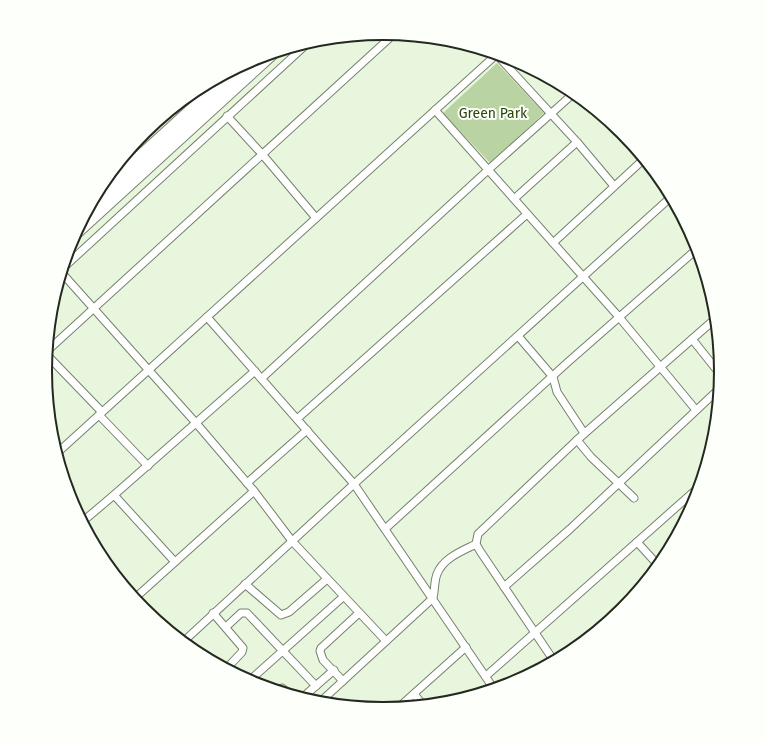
<svg xmlns="http://www.w3.org/2000/svg" width="765" height="742" viewBox="0 0 765 742" font-family="'Fira Sans',sans-serif">
<style>
.green{fill:#b9d4a2}
.lines{fill:none;stroke-linecap:round;stroke-linejoin:round}
.street-casing{stroke:#76826c;stroke-width:9}
.highway-casing{stroke:#76826c;stroke-width:15}
.street{stroke:#fff;stroke-width:7}
.highway{stroke:#fff;stroke-width:13}
.labels{text-anchor:middle;stroke-width:4;stroke-linejoin:round;paint-order:stroke}
.park-label{font-size:14px;fill:#2b4507;stroke:#fcfffa}
.rim{fill:none;stroke:#24291f;stroke-width:2}
</style>
<rect width="100%" height="100%" fill="#e8f6dd"/>
<!-- green -->
<path class="green" d="M497 63 544 113 490 163 443 113Z"/>
<g class="lines">
<!-- street casing -->
<g class="street-casing">
<g id="street">
<path d="M496 54 577 142 614 186"/>
<path d="M199 88 205 100"/>
<path d="M435 110 619 317 696 410"/>
<path d="M227 116 262 154 316 218"/>
<path d="M514 199 577 142"/>
<path d="M553 243 644 159"/>
<path d="M62 269 309 42"/>
<path d="M61 272 196 423 254 491 292 541 386 641"/>
<path d="M207 317 354 484 494 689"/>
<path d="M518 336 553 377 557 392 584 433"/>
<path d="M692 339 720 374"/>
<path d="M46 352 394 34"/>
<path d="M46 354 102 412"/>
<path d="M262 378 488 170 574 93"/>
<path d="M99 415 148 466"/>
<path d="M297 419 527 214"/>
<path d="M577 440 591 457 634 498"/>
<path d="M56 454 497 54"/>
<path d="M247 483 307 430"/>
<path d="M114 495 175 562 134 599"/>
<path d="M82 522 114 495 255 371"/>
<path d="M385 529 568 362 697 249"/>
<path d="M637 542 658 565"/>
<path d="M175 562 254 491"/>
<path d="M245 584 281 615 289 612 327 579"/>
<path d="M504 587 570 529 719 389"/>
<path d="M213 613 243 648 242 652 226 669"/>
<path d="M226 627 241 613H247L316 686"/>
<path d="M183 642 354 484 671 197"/>
<path d="M554 661 480 551 476 544 478 534 577 440 715 319"/>
<path d="M486 676 699 487"/>
<path d="M249 681 343 597"/>
<path d="M343 681 323 660 320 651 321 648 359 613"/>
<path d="M275 690 282 688 291 695"/>
<path d="M414 694 423 705"/>
<path d="M302 698 334 670"/>
<path d="M319 703 433 598C435 590 434 582 437 574 443 558 462 551 476 544"/>
<path d="M399 707 466 647"/>
</g>
</g>
<!-- highway casing -->
<g class="highway-casing">
<g id="highway">
<path d="M92 201 244 63"/>
<path d="M75 233 272 53"/>
</g>
</g>
<!-- street -->
<use href="#street" class="street"/>
<!-- highway -->
<use href="#highway" class="highway"/>
</g>
<g class="labels">
<!-- park labels -->
<g class="park-label">
<text x="493" y="118">Green Park</text>
</g>
</g>
<!-- crop -->
<path d="M0 0H765V742H0ZM52 371a331 331 0 1 1 662 0a331 331 0 1 1-662 0Z" fill="#fcfffa" fill-rule="evenodd"/>
<path class="rim" d="M52 371a331 331 0 1 1 662 0a331 331 0 1 1-662 0Z"/>
</svg>
